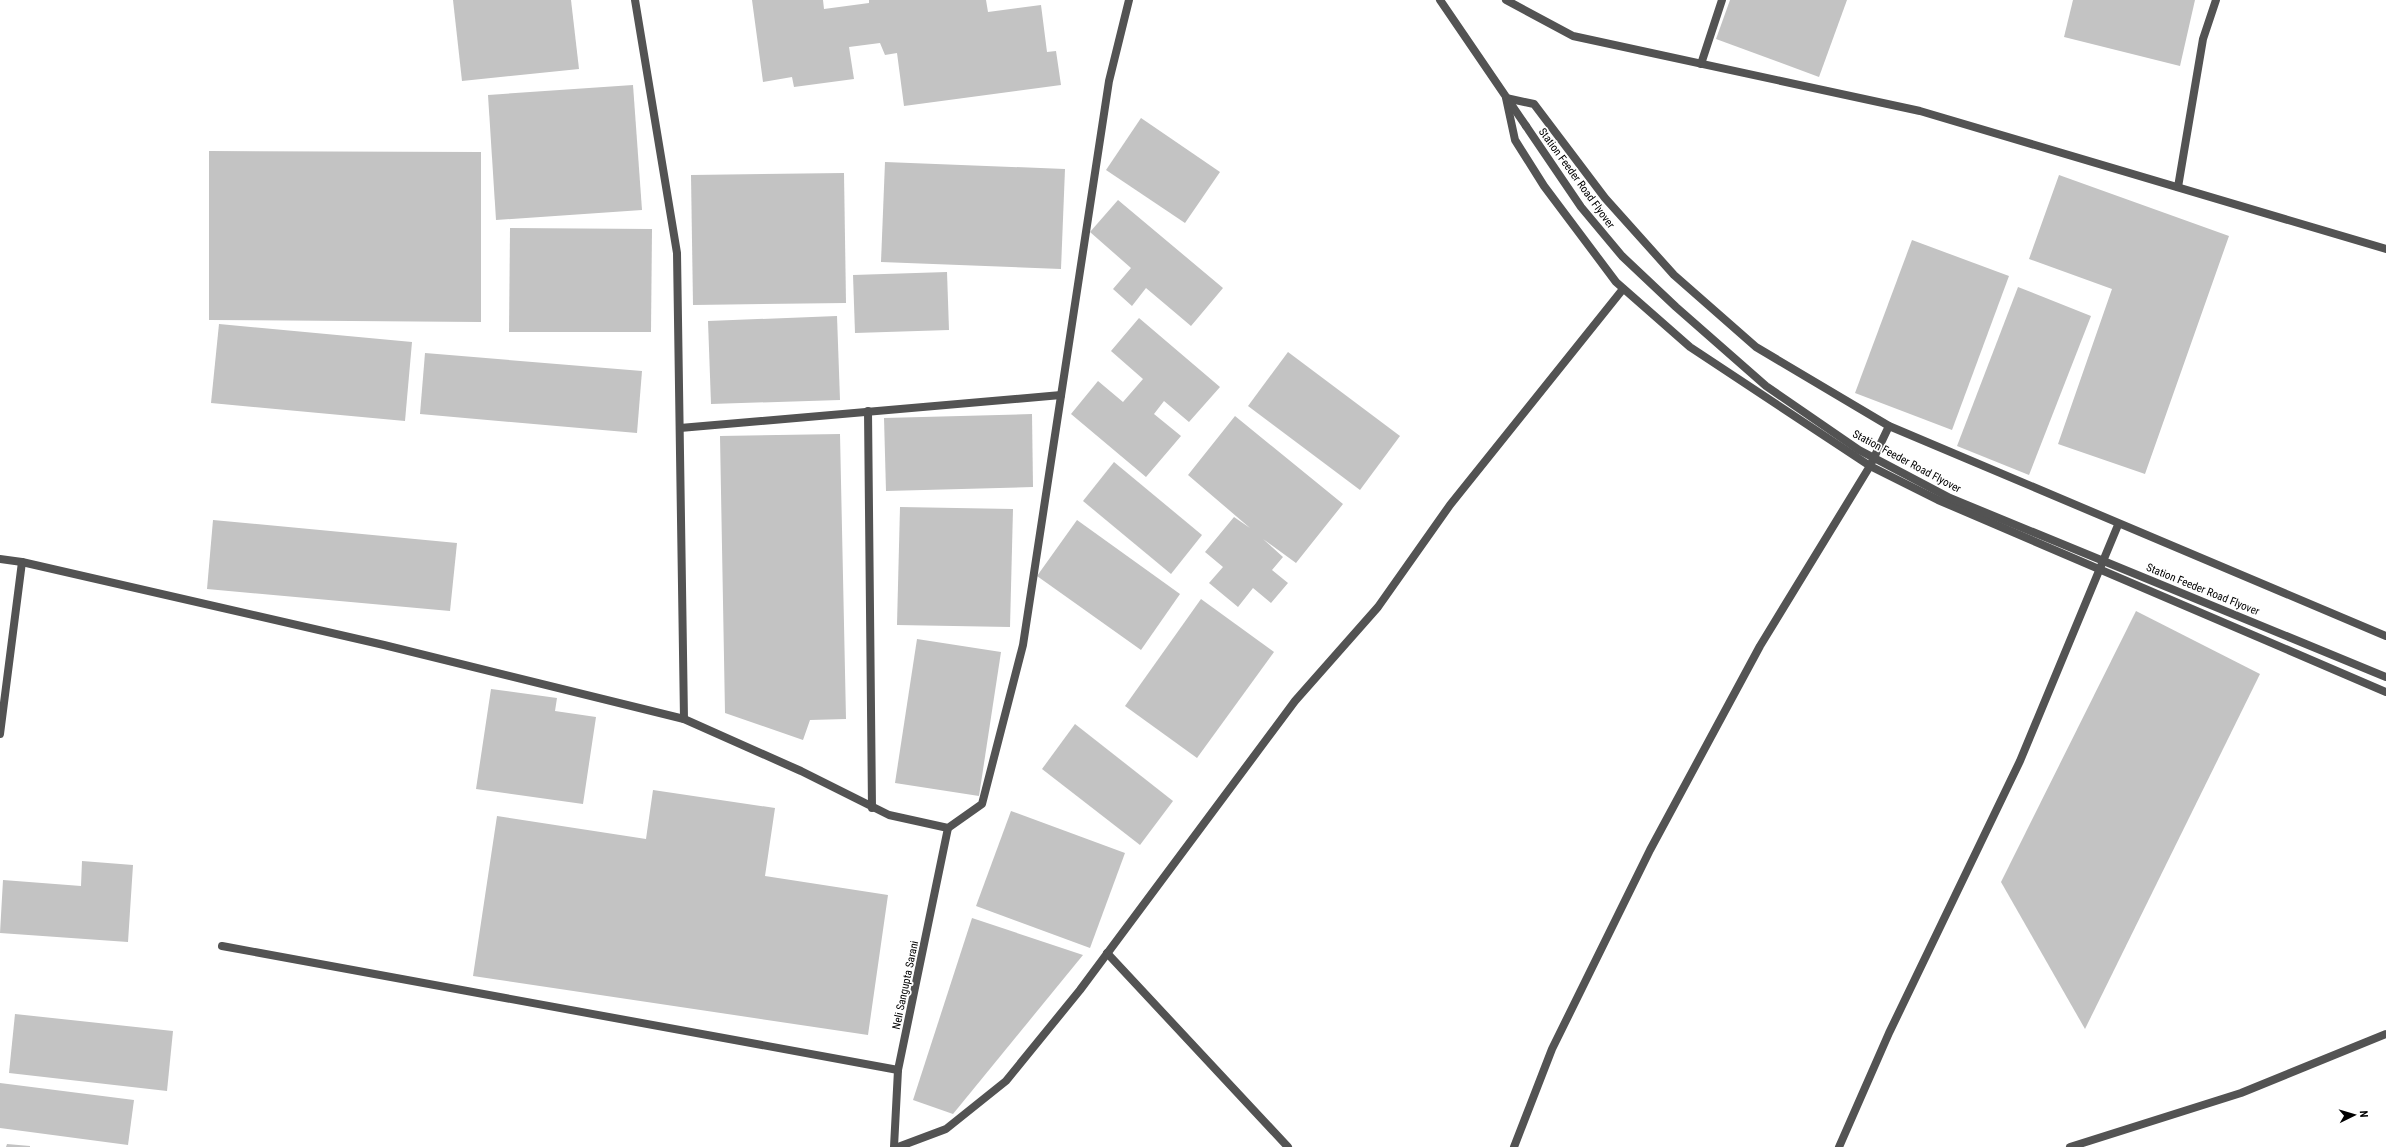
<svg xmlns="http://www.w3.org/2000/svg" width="2386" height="1147" viewBox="0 0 2386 1147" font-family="'Roboto Condensed',sans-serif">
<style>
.building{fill:#c3c3c3}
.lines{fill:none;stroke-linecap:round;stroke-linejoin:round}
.minor{stroke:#535353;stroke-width:8}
.tertiary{stroke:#535353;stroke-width:8}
.tertiary-bridge{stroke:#535353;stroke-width:8}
.labels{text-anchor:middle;stroke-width:3.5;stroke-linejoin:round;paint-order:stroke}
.street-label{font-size:11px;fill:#000;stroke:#fff}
</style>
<rect width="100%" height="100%" fill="#fff"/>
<!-- building -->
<g class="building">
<path d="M453 0H571L579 69 462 81Z"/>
<path d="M752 0H823L824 9 869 3V0H986L988 12 1041 5 1047 52 1056 51 1061 85 904 106 897 53 885 55 880 43 849 47 854 79 794 87 792 77 763 82Z"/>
<path d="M1730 0H1847L1819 77 1716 39Z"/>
<path d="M2073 0H2195L2180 66 2064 37Z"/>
<path d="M633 85 642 210 496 220 488 95Z"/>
<path d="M1141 118 1220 172 1185 223 1106 170Z"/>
<path d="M209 151 481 152V322L209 320Z"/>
<path d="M885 162 1065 169 1061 269 881 262Z"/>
<path d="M844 173 846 303 693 305 691 175Z"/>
<path d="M2059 175 2229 236 2145 474 2058 444 2112 289 2029 259Z"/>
<path d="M1118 200 1223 288 1191 326 1146 288 1132 306 1113 289 1131 268 1090 232Z"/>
<path d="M510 228 652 229 651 332H509Z"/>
<path d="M1912 240 2009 276 1952 430 1855 393Z"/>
<path d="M947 272 949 330 855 333 853 275Z"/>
<path d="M2018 287 2091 316 2029 475 1957 446Z"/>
<path d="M837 316 840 400 711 404 708 321Z"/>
<path d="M1139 318 1220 387 1189 422 1164 401 1154 414 1181 436 1146 477 1071 414 1098 381 1123 402 1143 379 1111 351Z"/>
<path d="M219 324 412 342 405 421 211 403Z"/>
<path d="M1288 352 1400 436 1360 490 1248 406Z"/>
<path d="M425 353 642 371 637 433 420 414Z"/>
<path d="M1032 414 1033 487 886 491 884 418Z"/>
<path d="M1235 416 1343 504 1296 563 1263 539 1283 557 1272 570 1288 583 1271 603 1253 588 1238 607 1209 583 1223 567 1205 552 1234 517 1250 528 1188 475Z"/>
<path d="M840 434 846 719 810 720 803 740 725 713 720 436Z"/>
<path d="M1114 462 1202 535 1171 574 1083 501Z"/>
<path d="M900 507 1013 509 1010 627 897 625Z"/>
<path d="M213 520 457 543 450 611 207 589Z"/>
<path d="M1077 520 1180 594 1141 650 1037 576Z"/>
<path d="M1201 599 1274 652 1197 758 1125 706Z"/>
<path d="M2136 611 2260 674 2085 1029 2001 882Z"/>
<path d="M917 639 1001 652 979 796 895 783Z"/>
<path d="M491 689 557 698 555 711 596 717 583 804 476 789Z"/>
<path d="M1075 724 1173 801 1140 845 1042 769Z"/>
<path d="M653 790 775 808 765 876 888 895 868 1035 473 976 497 816 646 839Z"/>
<path d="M1011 811 1125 853 1090 948 976 906Z"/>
<path d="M82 861 133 865 128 942 0 933 3 880 81 886Z"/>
<path d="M972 918 1083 955 953 1114 913 1100Z"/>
<path d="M15 1014 173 1031 167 1091 9 1073Z"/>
<path d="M0 1083 134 1100 128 1145 0 1128Z"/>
<path d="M7 1144 30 1146V1147H6Z"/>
</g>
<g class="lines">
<!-- minor -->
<g class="minor">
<path d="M635 0 677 253 684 719"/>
<path d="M1506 0 1573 36 1920 111 2386 249"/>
<path d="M1701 64 1722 0"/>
<path d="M2178 187 2203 39 2216 0"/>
<path d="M868 411 872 808"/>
<path d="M680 428 1061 395"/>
<path d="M0 559 22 562 384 645 684 719 801 771 889 815 948 828 982 804 1023 645 1109 81 1129 0"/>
<path d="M2386 636 1889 426 1756 347 1674 275 1605 198 1534 104 1506 98 1515 140 1544 186 1616 282 1690 347 1870 466 1938 500 2386 692"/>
<path d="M0 734 22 562"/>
<path d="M222 946 898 1070"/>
<path d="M1107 953 1288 1147"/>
<path d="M894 1147 898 1070 948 828"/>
<path d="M898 1147 946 1129 1006 1081 1080 990 1295 701 1378 607 1450 505 1623 289"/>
<path d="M1514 1147 1552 1049 1650 850 1760 646 1870 466 1889 426"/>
<path d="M1839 1147 1889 1033 2020 761 2118 525"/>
</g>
<!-- tertiary -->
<g class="tertiary">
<path d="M1440 0 1526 126"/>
<path d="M2070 1147 2241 1093 2386 1034"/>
</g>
<!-- tertiary-bridge -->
<path class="tertiary-bridge" d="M1526 126 1581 207 1622 256 1676 307 1766 386 1859 450 1950 498 2386 677"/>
</g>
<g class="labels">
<!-- street labels -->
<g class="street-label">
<text transform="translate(1577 178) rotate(54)" y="4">Station Feeder Road Flyover</text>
<text transform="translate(1907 461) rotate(28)" y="4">Station Feeder Road Flyover</text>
<text transform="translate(2203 589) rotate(22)" y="4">Station Feeder Road Flyover</text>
<text transform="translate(905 985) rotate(-78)" y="4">Neli Sangupta Sarani</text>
</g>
</g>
<!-- north arrow -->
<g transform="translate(2354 1115) rotate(85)" stroke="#ffffff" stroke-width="3" paint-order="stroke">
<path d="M0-3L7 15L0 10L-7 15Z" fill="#000000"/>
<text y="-6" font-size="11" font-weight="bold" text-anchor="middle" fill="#000000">N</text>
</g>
</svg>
